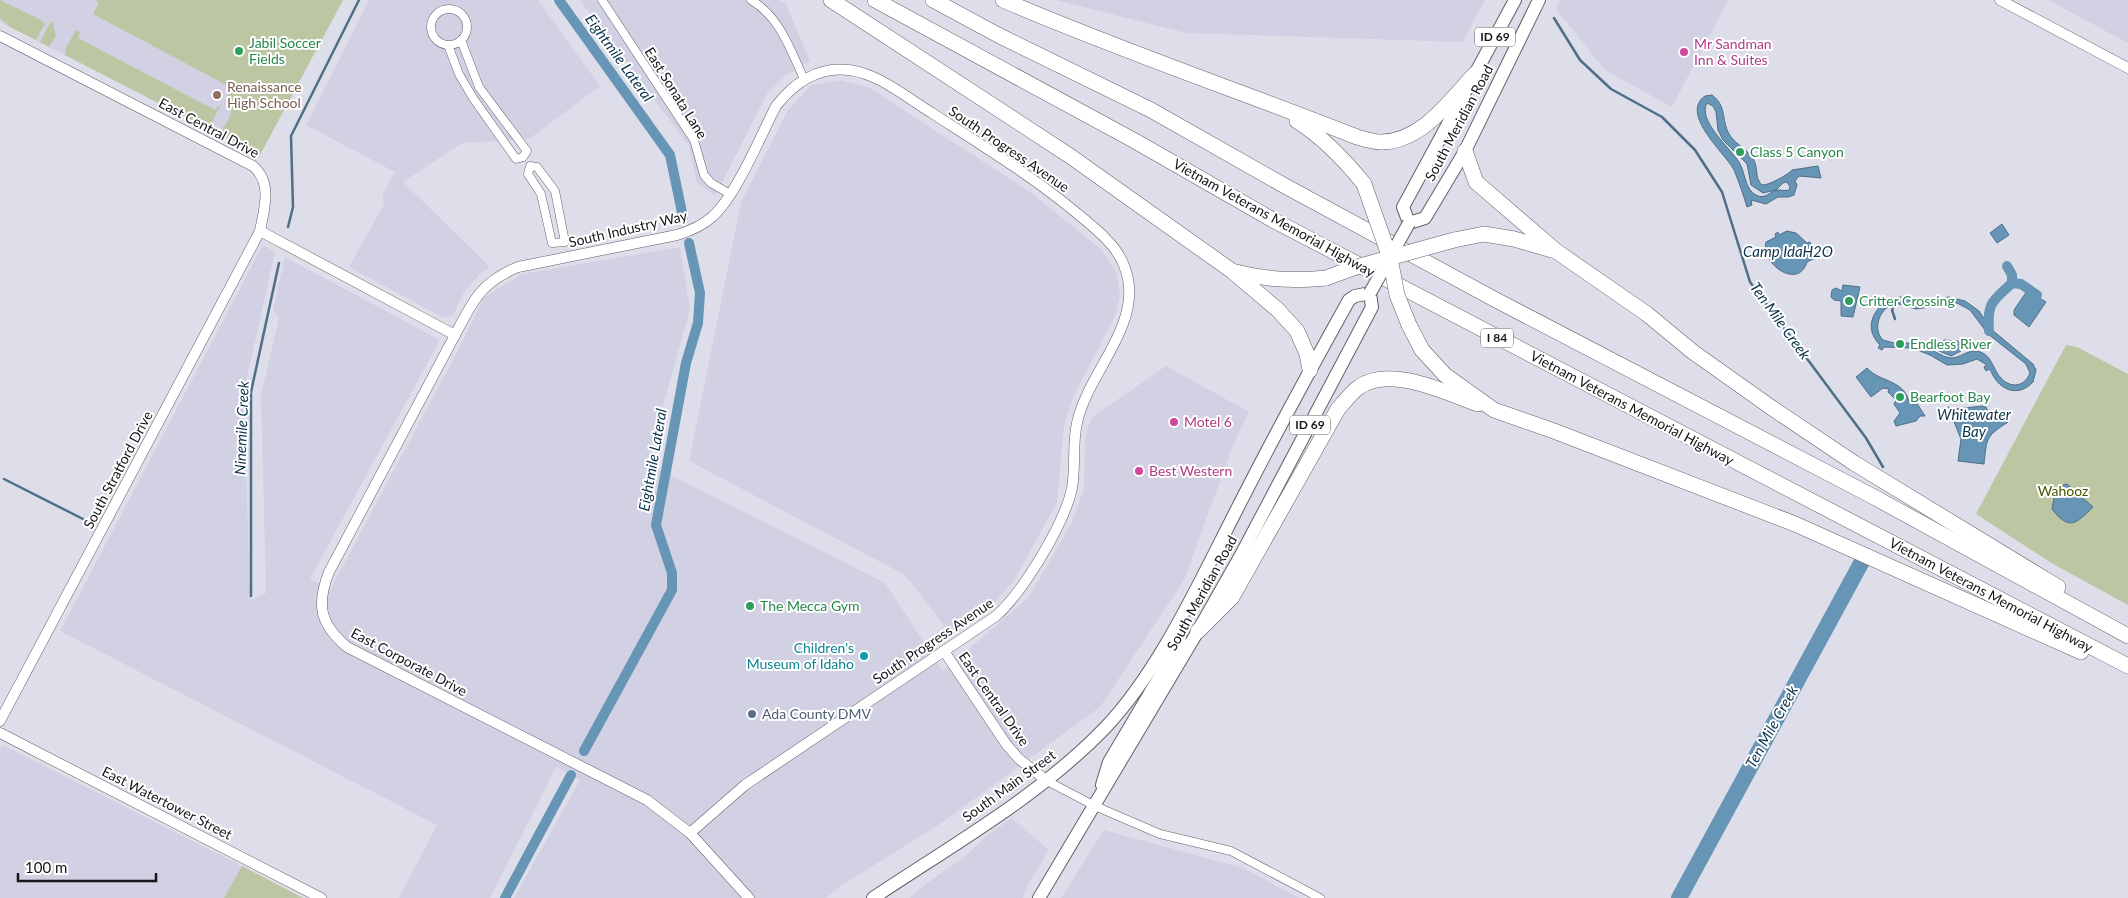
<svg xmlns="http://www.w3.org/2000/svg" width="2128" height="898" viewBox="0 0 2128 898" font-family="Lato,sans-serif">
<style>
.built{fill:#d2d1e4}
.green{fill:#bcc6a2}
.water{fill:#6695b6;stroke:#4e6f87;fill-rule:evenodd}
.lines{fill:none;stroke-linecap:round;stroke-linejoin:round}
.stream{stroke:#4e6f87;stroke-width:2.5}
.canal{stroke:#6695b6;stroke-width:10}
.river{stroke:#6695b6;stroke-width:16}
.minor-casing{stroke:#61606a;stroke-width:9}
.tertiary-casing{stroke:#61606a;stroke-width:11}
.primary-casing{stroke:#61606a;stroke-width:14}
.motorway-casing{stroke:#61606a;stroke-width:16}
.minor{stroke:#fff;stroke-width:8}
.tertiary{stroke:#fff;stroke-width:10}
.primary{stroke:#fff;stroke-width:12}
.motorway{stroke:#fff;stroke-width:15}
.primary-bridge-casing{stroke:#61606a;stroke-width:14;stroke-linecap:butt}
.motorway-bridge-casing{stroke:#61606a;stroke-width:16;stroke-linecap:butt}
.primary-bridge{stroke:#fff;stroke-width:12}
.motorway-bridge{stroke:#fff;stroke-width:15}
.leisure-dot{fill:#2e9e5b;stroke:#fff;stroke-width:2}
.hotel-dot{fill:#d1479c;stroke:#fff;stroke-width:2}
.education-dot{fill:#8d6e63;stroke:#fff;stroke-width:2}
.culture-dot{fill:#0f9aa8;stroke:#fff;stroke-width:2}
.service-dot{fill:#5c6f8a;stroke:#fff;stroke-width:2}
.labels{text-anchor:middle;stroke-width:4;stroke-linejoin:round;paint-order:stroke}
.shield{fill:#fff;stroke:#5c5c5f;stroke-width:1}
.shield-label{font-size:12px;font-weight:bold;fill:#16161a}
.leisure-label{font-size:14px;fill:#27864d;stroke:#fff;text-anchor:start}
.hotel-label{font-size:14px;fill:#b23c85;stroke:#fff;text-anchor:start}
.education-label{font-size:14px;fill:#785e54;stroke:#fff;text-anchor:start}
.street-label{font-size:14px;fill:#16161a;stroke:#fff}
.park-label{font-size:14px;fill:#475600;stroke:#fff}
.culture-label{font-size:14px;fill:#0d838f;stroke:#fff;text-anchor:end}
.service-label{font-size:14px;fill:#4e5e75;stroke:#fff;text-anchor:start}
.water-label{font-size:15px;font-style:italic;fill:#0b334b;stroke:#fff}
</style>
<rect width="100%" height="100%" fill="#dedeea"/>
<!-- built -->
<g class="built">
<path d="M0 0H343L260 155 0 22Z"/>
<path d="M369 0H538L600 86 529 139 462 143 403 182 490 267 479 275 463 294 453 315 444 318 349 267 384 204 382 196 395 172 306 125Z"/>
<path d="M580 0H779L786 4 810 61 785 76 767 94 715 196 697 183 689 146Z"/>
<path d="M1055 0H1485L1462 42 1186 33Z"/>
<path d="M1561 0H1728L1672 107 1606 71 1556 9Z"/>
<path d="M2048 0H2128V43Z"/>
<path d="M841 80 870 88 1030 192 1102 250 1116 271 1120 295 1116 314 1074 395 1064 425 1057 503 1013 582 995 602 949 632 905 575 689 461 741 202 787 112 811 85Z"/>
<path d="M263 245 275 252 244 391 250 600 266 593 261 395 279 318 273 310 285 257 440 340 310 579 331 588 454 358 484 297 522 274 680 247 690 309 647 463 885 583 943 671 1029 597 1072 522 1084 488 1085 437 1091 418 1166 366 1249 412 1234 443 1184 580 1100 707 943 822 839 887 826 898H514L580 780 556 767 490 898H399L437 825 60 631Z"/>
<path d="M3 745 242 866 224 898H0V749Z"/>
<path d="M1012 818 1049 850 1028 884 1023 898H910L923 886 962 859 989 834Z"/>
<path d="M1104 830 1243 868 1299 898H1061Z"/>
</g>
<!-- green -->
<g class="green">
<path d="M0 0 41 20 45 24 36 40 10 27 0 18Z"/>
<path d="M94 0H343L260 155 220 134C227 121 239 107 227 94L230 87 93 14 99 3Z"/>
<path d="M51 21 53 23 56 36 49 47 40 42Z"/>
<path d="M76 30 80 32 78 38 215 110 221 104 209 129 65 55 66 48Z"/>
<path d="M2066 345 2077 347 2128 374V605L2053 564 1976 514Z"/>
<path d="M242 866 303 898H224Z"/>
</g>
<!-- water -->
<g class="water">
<path d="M1712 95C1727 106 1721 119 1729 134 1735 145 1752 151 1755 163 1758 172 1755 178 1762 185 1768 186 1789 174 1792 170L1818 166 1821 178 1799 176 1795 181 1797 185 1794 195 1788 197H1778L1766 204 1751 200 1752 205 1747 207C1743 194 1739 182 1734 170 1726 154 1679 114 1705 96ZM1707 103 1713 106 1716 112 1718 130 1723 140 1747 164 1751 185 1763 193 1776 190 1783 183 1787 182 1790 187 1789 190C1785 191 1781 190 1777 190 1769 192 1765 200 1756 195 1745 190 1745 171 1739 162 1730 148 1697 120 1707 103Z"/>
<path d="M2002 224 2009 235 1997 243 1990 233Z"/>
<path d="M1787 231 1796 233 1807 243 1810 242 1815 258 1807 262C1798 291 1760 263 1766 242L1776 237 1775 234 1778 232 1779 235Z"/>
<path d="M1843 285 1860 287 1853 317 1841 316V301L1834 300 1831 297 1832 290 1836 288 1842 291Z"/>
<path d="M2027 291 2046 302 2029 327 2014 315V310Z"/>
<path d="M1901 297 1918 302 1949 297 1965 301 1979 311 1991 329 2033 364 2036 370 2033 382C2017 399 1997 389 1990 369L1986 371 1984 367 1987 365 1977 359 1963 364 1947 365 1930 355 1912 348 1884 347 1882 350 1878 348 1880 345C1864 328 1872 313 1887 299ZM1896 303 1916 309 1957 303 1970 310 1988 334 2026 364 2030 373C2025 386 2012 389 2002 379 1992 370 1993 354 1977 351 1967 350 1960 358 1951 358 1941 357 1931 348 1922 345L1923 342 1919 340 1918 343H1894L1883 340C1871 328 1881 306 1896 303Z"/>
<path d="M1944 340 1958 341 1961 345V351L1951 356 1939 351V346Z"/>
<path d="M1867 368C1879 382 1905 380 1909 402L1914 405 1916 402 1925 416H1920L1916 421 1896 426 1894 421 1900 413 1894 404 1896 400 1888 392 1889 389 1883 388 1871 397 1856 377Z"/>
<path d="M1982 406 1986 407 1989 414H1993L1995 410 2008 422C1985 437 1987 438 1984 464L1958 461 1961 439 1948 407 1956 409Z"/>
<path d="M2067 484 2093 507C2076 524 2069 531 2052 509L2054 498 2063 485Z"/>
</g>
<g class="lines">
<!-- stream -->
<g class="stream">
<path d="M1554 18 1580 60 1611 89 1662 117 1695 150 1722 192 1750 282 1866 438 1883 467"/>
<path d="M288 227 293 207 291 136 359 0"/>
<path d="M1895 319 1892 310 1896 302"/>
<path d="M4 479 83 519"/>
<path d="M251 596V392L279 263"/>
</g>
<!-- canal -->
<g class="canal">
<path d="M559 0 670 155 683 217"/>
<path d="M2007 266 2012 275V283"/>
<path d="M1989 331C1987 302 1992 302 2012 283L2021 284 2037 295 2029 307"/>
<path d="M584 751 672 590V573L656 525 686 363 698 323 700 293 689 243"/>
<path d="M505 898 571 775"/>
</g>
<!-- river -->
<path class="river" d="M1679 898 1865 556"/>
<!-- minor casing -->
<g class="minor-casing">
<g id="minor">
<path d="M602 0 694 140 704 175 711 183 730 194"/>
<path d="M751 0C780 17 790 49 804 79"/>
<circle cx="449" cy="27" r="18"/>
<path d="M461 40 479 87 527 151 523 157"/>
<path d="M448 45 459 74 473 98 516 159 523 157"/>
<path d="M530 166 537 167 555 191 565 242 552 243 541 194 528 174Z"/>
<path d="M1047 781 1095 806 1160 834 1231 851 1320 898"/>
</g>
</g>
<!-- tertiary casing -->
<g class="tertiary-casing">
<g id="tertiary">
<path d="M2000 0 2128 68"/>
<path d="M0 36 253 166C273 183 264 209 260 231L0 721"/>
<path d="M260 231 455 335"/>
<path d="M944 651 1006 744 1019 759 1047 781"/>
<path d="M0 733 321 898"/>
<path d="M690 833 745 785 996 616C1023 592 1065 523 1072 488 1076 466 1072 444 1077 423 1087 375 1138 329 1128 279 1125 264 1118 251 1107 240 1097 229 1085 220 1073 210 1029 174 980 144 932 113 907 98 880 74 849 70 818 66 794 83 776 106 760 137 736 196 712 217 702 226 690 231 677 235L518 267C480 283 473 301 455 335L329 572C316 605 320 624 347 647L647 800 690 833 749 898"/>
</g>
</g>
<!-- primary casing -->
<g class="primary-casing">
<g id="primary">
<path d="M1515 0 1403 207 1409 223 1425 218 1465 151 1539 0"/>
<path d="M1102 785 1109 762 1179 644 1182 620"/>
<path d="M873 898C952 845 1038 797 1104 729 1159 672 1200 581 1236 511 1272 440 1310 370 1349 300L1355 296 1370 293 1372 307 1241 555 1198 631 1039 898"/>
</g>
</g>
<!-- motorway casing -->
<g class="motorway-casing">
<g id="motorway">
<path d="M831 0 1070 156 1232 271 1278 310 1297 331 1307 354 1310 370"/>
<path d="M875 0 1135 141 1273 220 2128 666"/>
<path d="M933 0 998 35 1151 110 1285 186 1496 300 1872 496 2128 636"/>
<path d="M1003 0C1119 50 1240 91 1357 137 1364 139 1373 142 1380 142 1421 143 1450 100 1475 74"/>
<path d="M1297 121C1324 138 1344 159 1364 184"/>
<path d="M1465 151 1476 182 1556 251 1647 314 1693 352 1772 408 1854 463 2058 587"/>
<path d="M1454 240 1484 234 1514 239 1552 250"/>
<path d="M1236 272C1269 280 1292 281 1326 278"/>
<path d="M1409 325 1422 350 1445 375 1494 410 1554 431 1795 524 2081 652"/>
<path d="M1198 631 1232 597 1338 409C1345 401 1351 393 1359 387 1391 365 1446 393 1478 404"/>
</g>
</g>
<!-- minor -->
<use href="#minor" class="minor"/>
<!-- tertiary -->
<use href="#tertiary" class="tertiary"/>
<!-- primary -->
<use href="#primary" class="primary"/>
<!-- motorway -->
<use href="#motorway" class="motorway"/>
<!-- primary-bridge casing -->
<g class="primary-bridge-casing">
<path id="primary-bridge" d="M1370 293 1409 223"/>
</g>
<!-- motorway-bridge casing -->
<g class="motorway-bridge-casing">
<g id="motorway-bridge">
<path d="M1364 184 1390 258 1397 295 1409 325"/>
<path d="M1326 278 1353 268 1454 240"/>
</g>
</g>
<!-- primary-bridge -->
<use href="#primary-bridge" class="primary-bridge"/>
<!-- motorway-bridge -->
<use href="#motorway-bridge" class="motorway-bridge"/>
</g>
<!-- markers -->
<g class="leisure-dot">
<circle cx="239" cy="51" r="5"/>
<circle cx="1740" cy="152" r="5"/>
<circle cx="1849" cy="301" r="5"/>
<circle cx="1900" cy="344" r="5"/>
<circle cx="1900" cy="397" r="5"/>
<circle cx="750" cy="606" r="5"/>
</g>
<g class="hotel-dot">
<circle cx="1684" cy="52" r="5"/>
<circle cx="1174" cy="422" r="5"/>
<circle cx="1139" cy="471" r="5"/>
</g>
<circle class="education-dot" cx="217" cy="95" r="5"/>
<circle class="culture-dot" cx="864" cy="656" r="5"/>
<circle class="service-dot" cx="752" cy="714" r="5"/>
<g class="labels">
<!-- shield labels -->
<g class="shield">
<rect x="1475" y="27.5" width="40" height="19" rx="4"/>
<rect x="1481" y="328.5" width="32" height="19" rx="4"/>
<rect x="1290" y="415.5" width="40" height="19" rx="4"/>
</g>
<g class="shield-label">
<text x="1495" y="41">ID 69</text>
<text x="1497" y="342">I 84</text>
<text x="1310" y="429">ID 69</text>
</g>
<!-- leisure labels -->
<g class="leisure-label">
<text x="249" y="48">Jabil Soccer<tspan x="249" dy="16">Fields</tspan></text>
<text x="1750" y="157">Class 5 Canyon</text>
<text x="1859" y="306">Critter Crossing</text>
<text x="1910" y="349">Endless River</text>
<text x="1910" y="402">Bearfoot Bay</text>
<text x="760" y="611">The Mecca Gym</text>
</g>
<!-- hotel labels -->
<g class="hotel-label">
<text x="1694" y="49">Mr Sandman<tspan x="1694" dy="16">Inn &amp; Suites</tspan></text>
<text x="1184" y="427">Motel 6</text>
<text x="1149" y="476">Best Western</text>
</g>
<!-- education labels -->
<g class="education-label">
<text x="227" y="92">Renaissance<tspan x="227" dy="16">High School</tspan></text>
</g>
<!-- street labels -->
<g class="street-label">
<text transform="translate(676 93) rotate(58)" y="5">East Sonata Lane</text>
<text transform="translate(1459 123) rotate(-62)" y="5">South Meridian Road</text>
<text transform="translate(209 128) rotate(28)" y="5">East Central Drive</text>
<text transform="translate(1009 149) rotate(34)" y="5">South Progress Avenue</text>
<text transform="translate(1274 218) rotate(29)" y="5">Vietnam Veterans Memorial Highway</text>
<text transform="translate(628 229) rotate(-13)" y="5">South Industry Way</text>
<text transform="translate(1632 408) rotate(28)" y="5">Vietnam Veterans Memorial Highway</text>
<text transform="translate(118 470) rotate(-62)" y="5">South Stratford Drive</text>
<text transform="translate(1202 593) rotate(-61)" y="5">South Meridian Road</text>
<text transform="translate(1991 595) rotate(28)" y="5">Vietnam Veterans Memorial Highway</text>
<text transform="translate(933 641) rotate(-34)" y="5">South Progress Avenue</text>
<text transform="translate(409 662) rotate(28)" y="5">East Corporate Drive</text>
<text transform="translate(994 699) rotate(55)" y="5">East Central Drive</text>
<text transform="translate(1009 786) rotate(-36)" y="5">South Main Street</text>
<text transform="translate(167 803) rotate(27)" y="5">East Watertower Street</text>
</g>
<!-- park labels -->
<g class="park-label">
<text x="2063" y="496">Wahooz</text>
</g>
<!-- culture labels -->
<g class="culture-label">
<text x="854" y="653">Children's<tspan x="854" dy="16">Museum of Idaho</tspan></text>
</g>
<!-- service labels -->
<g class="service-label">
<text x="762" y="719">Ada County DMV</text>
</g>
<!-- water labels -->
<g class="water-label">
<text transform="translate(619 58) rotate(54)" y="5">Eightmile Lateral</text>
<text x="1788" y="257">Camp IdaH2O</text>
<text transform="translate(1780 321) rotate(54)" y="5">Ten Mile Creek</text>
<text x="1974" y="420">Whitewater<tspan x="1974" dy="17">Bay</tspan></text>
<text transform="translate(242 428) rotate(-88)" y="5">Ninemile Creek</text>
<text transform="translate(653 460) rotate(-80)" y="5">Eightmile Lateral</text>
<text transform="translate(1772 727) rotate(-61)" y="5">Ten Mile Creek</text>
</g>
</g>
<!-- scale -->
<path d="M18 873v8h138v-8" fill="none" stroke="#16161a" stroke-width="2.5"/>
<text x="25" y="873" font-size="15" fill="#16161a" stroke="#ffffff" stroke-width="4" paint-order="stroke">100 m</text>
</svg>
